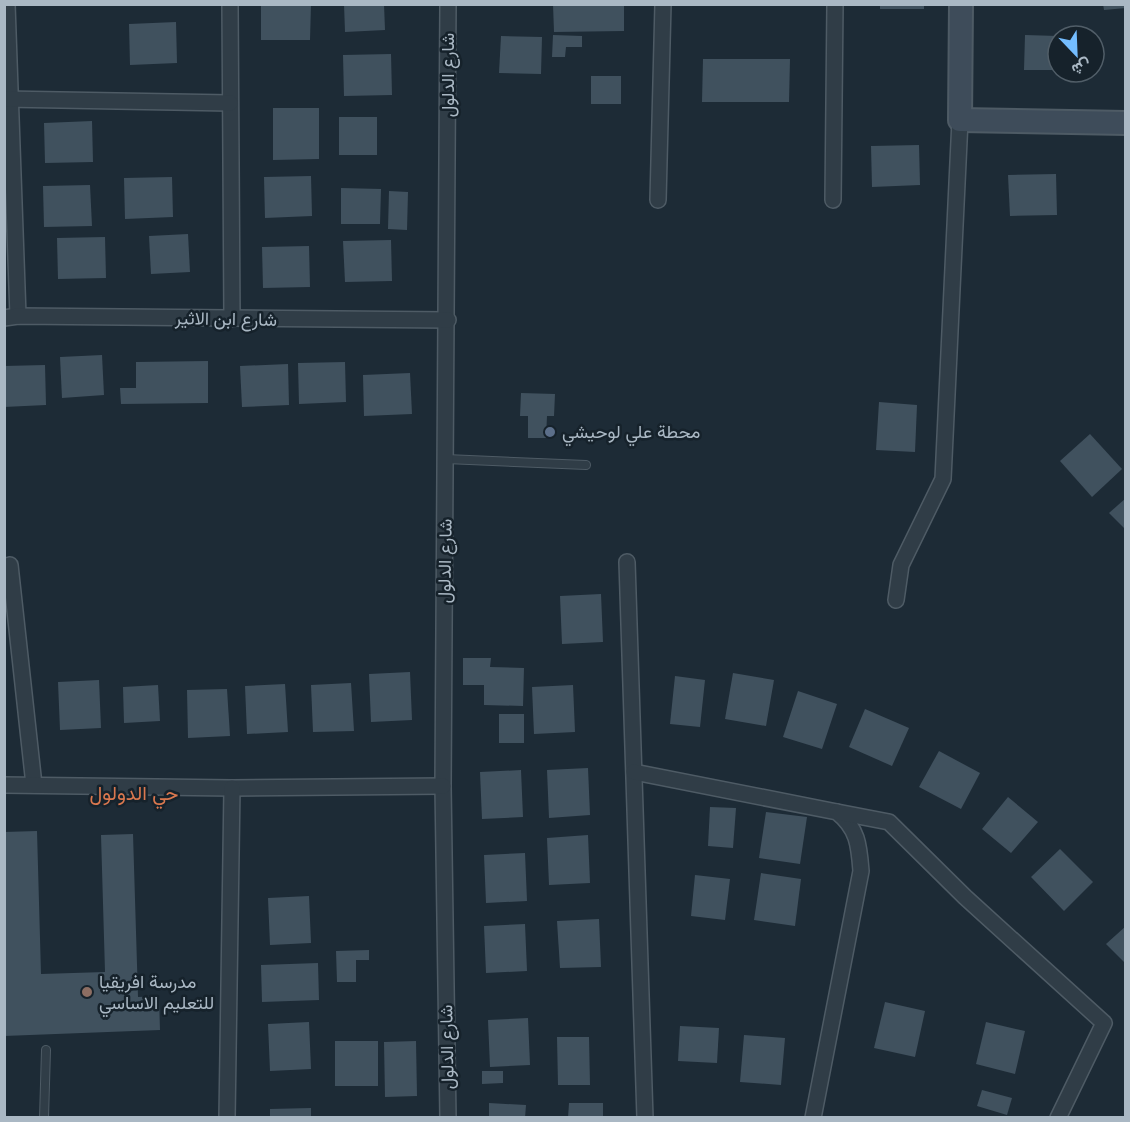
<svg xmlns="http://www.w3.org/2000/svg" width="1130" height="1122" viewBox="0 0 1130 1122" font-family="'Fira Sans',Vazirmatn,sans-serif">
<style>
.building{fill:#40515e}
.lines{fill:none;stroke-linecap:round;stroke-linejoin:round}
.lane-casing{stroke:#4e5b65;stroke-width:10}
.street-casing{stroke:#4e5b65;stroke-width:18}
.secondary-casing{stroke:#4e5b65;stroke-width:26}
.lane{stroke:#303d47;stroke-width:8}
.street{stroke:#303d47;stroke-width:15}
.secondary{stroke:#3e4c5a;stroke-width:22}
.service-dot{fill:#5c6f8a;stroke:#16222b;stroke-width:2}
.education-dot{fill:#8d6e63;stroke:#16222b;stroke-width:2}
.labels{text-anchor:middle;stroke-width:5;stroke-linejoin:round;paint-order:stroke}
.street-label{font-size:18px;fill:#aab8c4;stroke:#16222b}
.poi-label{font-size:18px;fill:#aab8c4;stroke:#16222b;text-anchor:start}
.neighbourhood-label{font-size:20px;fill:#da784f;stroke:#16222b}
</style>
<rect width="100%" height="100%" fill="#1d2b36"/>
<!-- building -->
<g class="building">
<path d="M261 4H311L310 40H261Z"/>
<path d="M344 4H384L385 30 345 32Z"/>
<path d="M553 4H624V31L554 32Z"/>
<rect x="880" y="4" width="44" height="5"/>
<path d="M1103 4H1126V8L1104 10Z"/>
<path d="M176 22 177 63 130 65 129 24Z"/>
<path d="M553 35 582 36V47H566L565 57H552Z"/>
<path d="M1025 35 1058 36 1057 70H1024Z"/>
<path d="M501 36 542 37 541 74 499 73Z"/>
<path d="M391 54 392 95 344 96 343 55Z"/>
<path d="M703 59H790L789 102H702Z"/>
<rect x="591" y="76" width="30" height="28"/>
<path d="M273 108H319V159L273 160Z"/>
<rect x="339" y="117" width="38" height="38"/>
<path d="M92 121 93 162 45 163 44 123Z"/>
<path d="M919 145 920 185 872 187 871 146Z"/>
<path d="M1056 174 1057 215 1010 216 1008 175Z"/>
<path d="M311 176 312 216 265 218 264 177Z"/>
<path d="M172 177 173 217 125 219 124 178Z"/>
<path d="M90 185 92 226 44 227 43 186Z"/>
<path d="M341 188 381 189 380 224H341Z"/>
<path d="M389 191 408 192 407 230 388 229Z"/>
<path d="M188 234 190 272 151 274 149 236Z"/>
<path d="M105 237 106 278 58 279 57 238Z"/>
<path d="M391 240 392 281 345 282 343 241Z"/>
<path d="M309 246 310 287 263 288 262 247Z"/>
<path d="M102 355 104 395 62 398 60 357Z"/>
<path d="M208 361V403L121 404 120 388H136V362Z"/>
<path d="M345 362 346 402 299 404 298 363Z"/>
<path d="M288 364 289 405 242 407 240 366Z"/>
<path d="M45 365 46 405 4 407V366Z"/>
<path d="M410 373 412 414 364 416 363 375Z"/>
<path d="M521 393 555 394 554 416H547L546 438H528V416H520Z"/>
<path d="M879 402 917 405 915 452 876 450Z"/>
<path d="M1090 434 1122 469 1092 497 1060 461Z"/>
<path d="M1126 498V530L1109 513Z"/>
<path d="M601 594 603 642 562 644 560 596Z"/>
<path d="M463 658H491L490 667 524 668 523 706 484 705V685H463Z"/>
<path d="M410 672 412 720 371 722 369 674Z"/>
<path d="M733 673 774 680 766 726 725 719Z"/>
<path d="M675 676 705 680 700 727 670 724Z"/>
<path d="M99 680 101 728 60 730 58 682Z"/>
<path d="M351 683 354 731 313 732 311 685Z"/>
<path d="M285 684 288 732 247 734 245 686Z"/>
<path d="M158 685 160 721 124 723 123 687Z"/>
<path d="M573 685 575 732 534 734 532 687Z"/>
<path d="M227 689 230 736 188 738 187 690Z"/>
<path d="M798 691 837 704 822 749 783 737Z"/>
<path d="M865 709 909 728 892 766 849 747Z"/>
<rect x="499" y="714" width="25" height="29"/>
<path d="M939 751 980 773 961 809 919 787Z"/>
<path d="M588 768 590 815 549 818 547 770Z"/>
<path d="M521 770 523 817 482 819 480 772Z"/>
<path d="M1008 797 1038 822 1011 853 982 829Z"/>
<path d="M710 807 736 808 733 848 708 846Z"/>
<path d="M766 812 807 817 800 864 759 858Z"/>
<path d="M37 831 41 974 105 972 101 835 133 834 138 997 159 996 160 1030 4 1036V832Z"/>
<path d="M588 835 590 883 549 885 547 838Z"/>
<path d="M1060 849 1093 882 1064 911 1031 877Z"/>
<path d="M525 853 527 901 486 903 484 855Z"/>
<path d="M761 873 801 879 795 926 754 920Z"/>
<path d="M695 875 730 879 725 920 691 916Z"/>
<path d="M309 896 311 943 270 945 268 898Z"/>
<path d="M599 919 601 967 560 968 557 921Z"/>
<path d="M525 924 527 971 486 973 484 926Z"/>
<path d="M1126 926V964L1106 944Z"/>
<path d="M369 950V960H356V982H337L336 951Z"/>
<path d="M318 963 319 1000 262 1002 261 965Z"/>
<path d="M885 1002 925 1011 915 1057 874 1048Z"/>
<path d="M528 1018 530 1065 490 1067 488 1020Z"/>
<path d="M309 1022 311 1069 270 1071 268 1024Z"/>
<path d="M986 1022 1025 1031 1015 1074 976 1064Z"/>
<path d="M680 1026 719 1028 717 1063 678 1061Z"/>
<path d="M744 1035 785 1038 781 1085 740 1082Z"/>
<path d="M557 1037H589L590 1085H558Z"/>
<rect x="335" y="1041" width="43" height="45"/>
<path d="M416 1041 417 1096 385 1097 384 1042Z"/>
<path d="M482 1071H503V1083L482 1084Z"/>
<path d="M982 1090 1012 1098 1007 1115 977 1106Z"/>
<path d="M489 1103 526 1105 525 1118H489Z"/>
<path d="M569 1103H603V1118H568Z"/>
<path d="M311 1108V1118H270V1109Z"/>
</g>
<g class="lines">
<!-- lane casing -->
<g class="lane-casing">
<g id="lane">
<path d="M446 459 586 465"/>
<path d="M44 1118 46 1050"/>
</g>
</g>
<!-- street casing -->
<g class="street-casing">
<g id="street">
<path d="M7 4 18 316"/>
<path d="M230 4 232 319"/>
<path d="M448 4 443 786 448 1118"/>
<path d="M4 99 230 103"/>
<path d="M658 200 663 4"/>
<path d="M833 200 835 4"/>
<path d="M4 318 18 316 448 320"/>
<path d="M627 562 645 1118"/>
<path d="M10 565 34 785"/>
<path d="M896 600 901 565 943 479 960 120"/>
<path d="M634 772 837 812C858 829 859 845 861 871L813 1118"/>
<path d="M4 785 232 788 443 786"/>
<path d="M837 812 889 822 965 897 1104 1023 1058 1118"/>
<path d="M227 1118 232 788"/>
</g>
</g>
<!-- secondary casing -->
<g class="secondary-casing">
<path id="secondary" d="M961 4 960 120 1126 123"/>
</g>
<!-- lane -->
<use href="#lane" class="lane"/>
<!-- street -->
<use href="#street" class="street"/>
<!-- secondary -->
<use href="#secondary" class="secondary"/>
</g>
<!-- markers -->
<circle class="service-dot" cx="550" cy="432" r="6"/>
<circle class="education-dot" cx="87" cy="992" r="6"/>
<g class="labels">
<!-- street labels -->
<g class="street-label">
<text transform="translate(448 75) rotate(-90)" y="6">شارع الدلول</text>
<text transform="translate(226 319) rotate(1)" y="6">شارع ابن الاثير</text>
<text transform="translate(445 561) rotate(-89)" y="6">شارع الدلول</text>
<text transform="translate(447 1047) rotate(-91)" y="6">شارع الدلول</text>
</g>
<!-- poi labels -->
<g class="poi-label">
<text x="562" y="438">محطة علي لوحيشي</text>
<text x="99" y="988">مدرسة افريقيا<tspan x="99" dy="21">للتعليم الاساسي</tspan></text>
</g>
<!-- neighbourhood labels -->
<g class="neighbourhood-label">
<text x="134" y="800">حي الدولول</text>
</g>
</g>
<!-- border -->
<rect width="1130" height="1122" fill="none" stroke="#aab8c4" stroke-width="12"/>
<!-- north arrow -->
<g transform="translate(1076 54) rotate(157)"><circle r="28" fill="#16222b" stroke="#515e68" stroke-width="1.5"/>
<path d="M0-4.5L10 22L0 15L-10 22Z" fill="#74bdff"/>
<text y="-9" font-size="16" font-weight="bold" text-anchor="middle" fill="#aab8c4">ش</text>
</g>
</svg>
